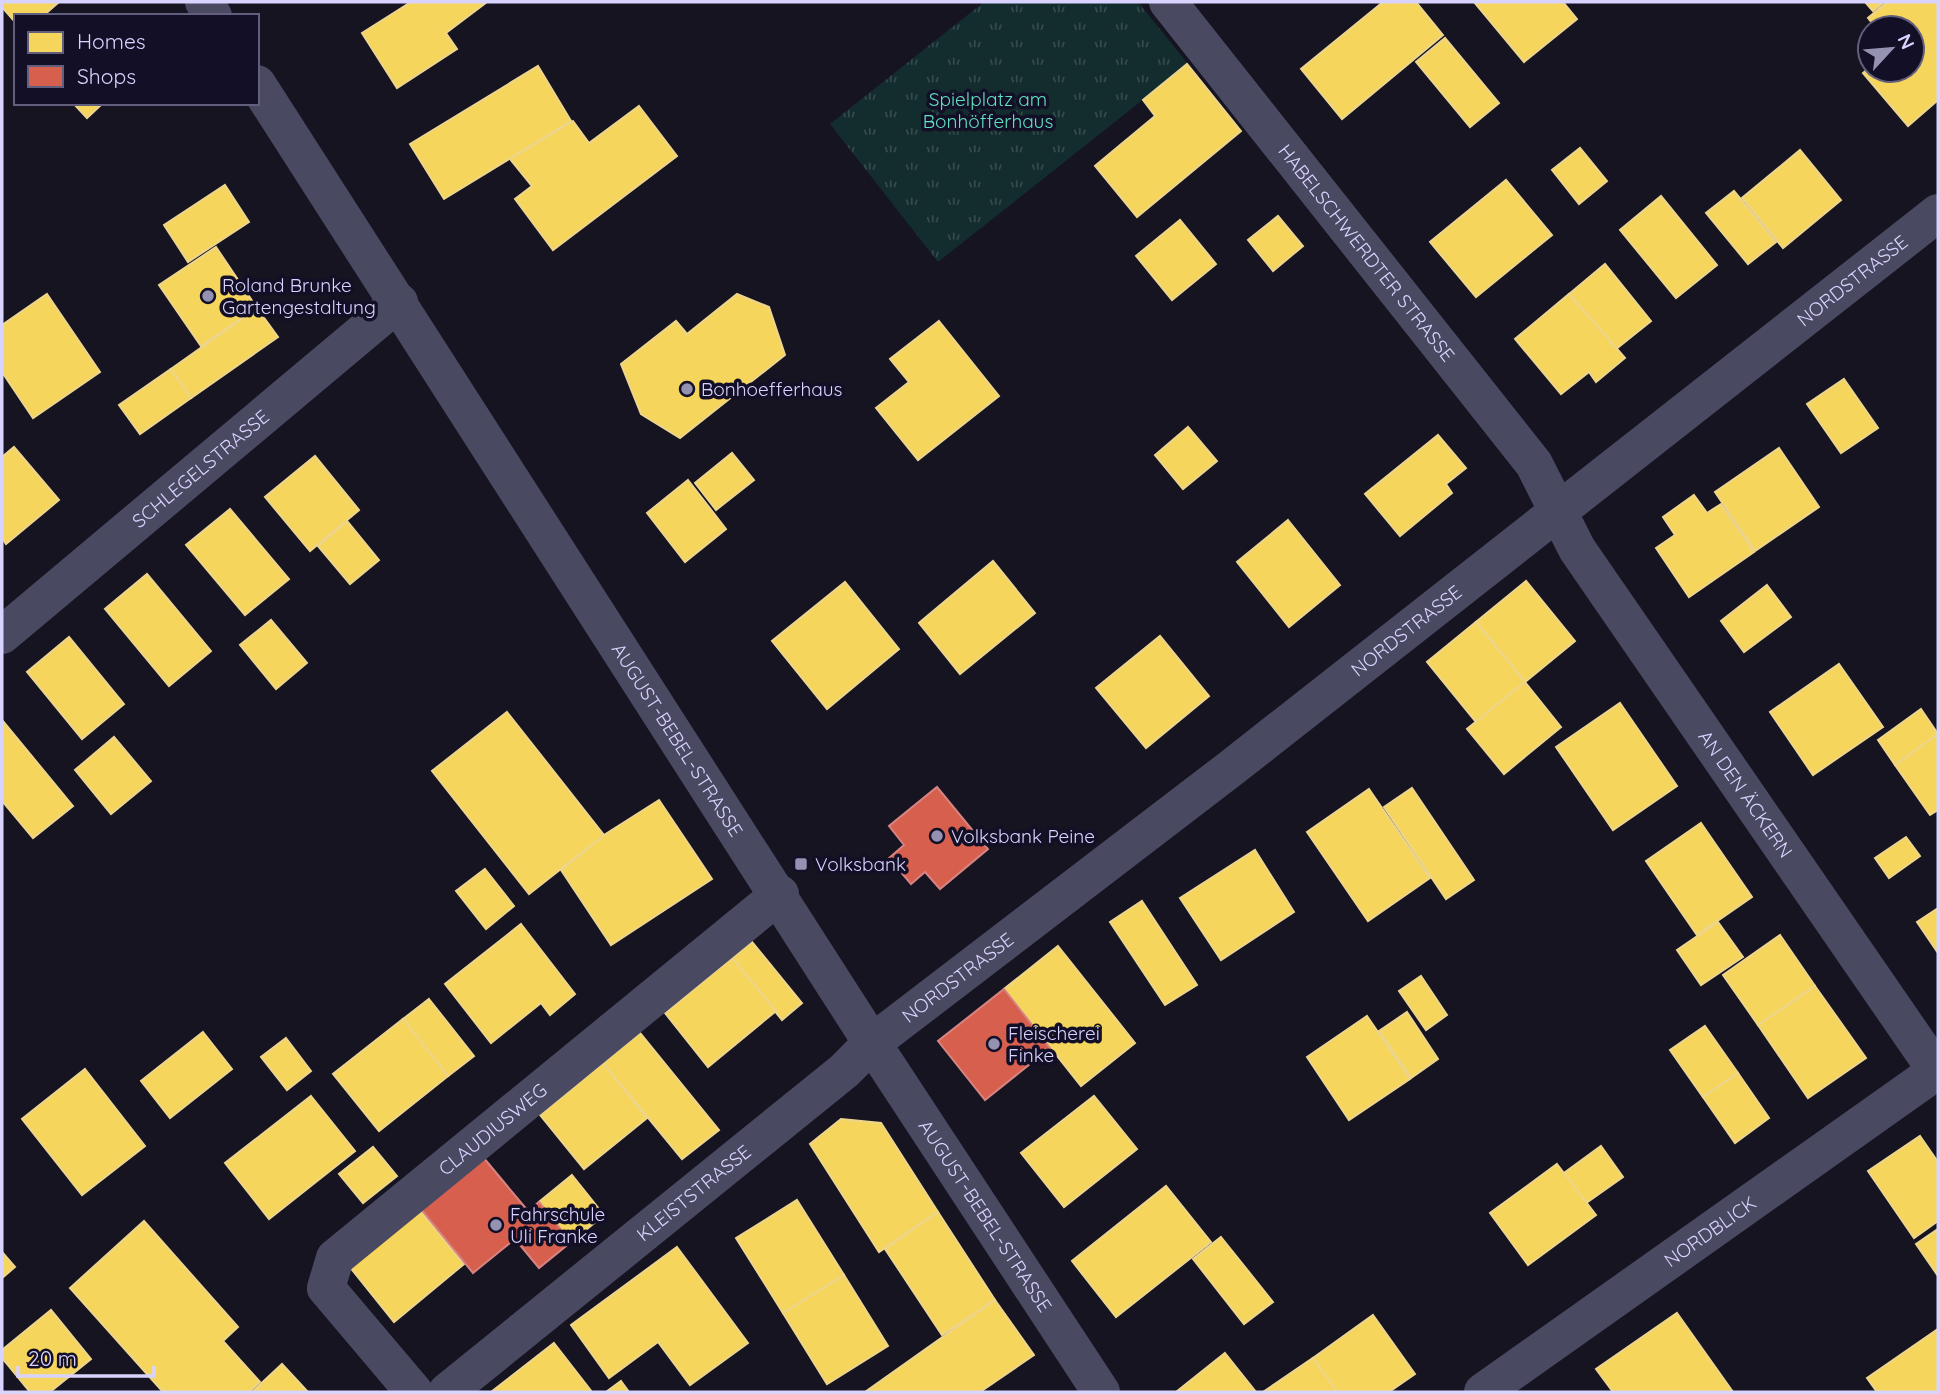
<svg xmlns="http://www.w3.org/2000/svg" width="1940" height="1394" viewBox="0 0 1940 1394" font-family="Quicksand,sans-serif">
<style>
.grass{fill:url(#grass-tufts)}
.homes{fill:#f6d55c;stroke:#edd58d;stroke-width:2}
.shops{fill:#d6604d;stroke:#d78382;stroke-width:2}
.lines{fill:none;stroke-linecap:round;stroke-linejoin:round}
.minor{stroke:#4a4962;stroke-width:38}
.poi-dot{fill:#9591b1;stroke:#130f26;stroke-width:2.5}
.labels{text-anchor:middle;stroke-width:7;stroke-linejoin:round;paint-order:stroke}
.park-label{font-size:19px;fill:#5fe0c0;stroke:#130f26}
.street-label{font-size:19px;fill:#d9d4ff;stroke:#130f26}
.poi-label{font-size:19px;fill:#d9d4ff;stroke:#130f26;text-anchor:start}
</style>
<defs>
<pattern id="grass-tufts" width="24" height="20" patternUnits="userSpaceOnUse" patternTransform="scale(1.75)"><rect width="24" height="20" fill="#132c2d"/><path d="M3 7l-1-3M5 7V3M7 7l1-3M15 17l-1-3M17 17v-4M19 17l1-3" fill="none" stroke="#354a4c"/></pattern>
</defs>
<rect width="100%" height="100%" fill="#161421"/>
<!-- grass -->
<path class="grass" d="M984 2H1138L1188 64 938 262 830 124Z"/>
<!-- homes -->
<g class="homes">
<path d="M2 2H59L43 16H16V23L2 7Z"/>
<path d="M411 2H487L446 33 457 49 397 88 362 33Z"/>
<path d="M1383 2H1416L1443 35 1342 119 1301 69Z"/>
<path d="M1474 2H1563L1577 19 1524 62Z"/>
<path d="M1865 2H1884L1873 11Z"/>
<path d="M1887 2H1938V100L1908 126 1863 73 1870 67V70H1912V28H1876L1868 18Z"/>
<path d="M1445 38 1499 103 1470 127 1416 62Z"/>
<path d="M1187 64 1241 131 1137 217 1095 166 1155 116 1143 100Z"/>
<path d="M538 66 571 121 444 199 410 144Z"/>
<path d="M73 103H103L87 118Z"/>
<path d="M639 106 677 156 553 250 515 199 532 186 510 159 573 121 589 143Z"/>
<path d="M1580 148 1607 181 1579 204 1552 170Z"/>
<path d="M1800 150 1841 200 1783 248 1742 198Z"/>
<path d="M1506 180 1552 235 1476 297 1430 242Z"/>
<path d="M225 185 249 222 188 262 164 225Z"/>
<path d="M1734 191 1776 242 1748 264 1706 213Z"/>
<path d="M1661 196 1717 265 1676 298 1620 230Z"/>
<path d="M1278 216 1303 246 1273 271 1248 240Z"/>
<path d="M1180 220 1216 264 1172 300 1136 256Z"/>
<path d="M216 247 257 308 201 346 159 285Z"/>
<path d="M1605 264 1651 321 1616 349 1569 294Z"/>
<path d="M47 294 100 372 33 418 2 372V325Z"/>
<path d="M737 294 769 307 785 355 680 438 641 414 621 364 676 321 687 334Z"/>
<path d="M1569 294 1625 358 1596 382 1589 372 1561 394 1515 339Z"/>
<path d="M257 308 278 337 191 398 171 369Z"/>
<path d="M939 321 999 396 918 460 876 408 909 382 890 359Z"/>
<path d="M171 369 191 398 140 434 119 405Z"/>
<path d="M1844 379 1878 428 1841 453 1807 404Z"/>
<path d="M1188 427 1217 461 1183 489 1155 455Z"/>
<path d="M1438 435 1466 468 1446 484 1452 493 1400 536 1365 494Z"/>
<path d="M14 447 59 500 6 544 2 538V457Z"/>
<path d="M1779 448 1819 507 1755 551 1715 492Z"/>
<path d="M732 453 754 480 716 510 695 483Z"/>
<path d="M315 456 359 510 310 551 265 497Z"/>
<path d="M688 480 726 529 685 562 647 513Z"/>
<path d="M1694 495 1707 513 1721 504 1754 552 1689 597 1656 548 1675 535 1663 517Z"/>
<path d="M230 509 289 579 245 615 186 545Z"/>
<path d="M1288 520 1340 585 1289 627 1237 562Z"/>
<path d="M347 521 379 560 350 584 318 546Z"/>
<path d="M993 561 1035 613 960 674 919 623Z"/>
<path d="M147 574 211 651 169 686 105 609Z"/>
<path d="M1526 581 1575 641 1525 682 1476 622Z"/>
<path d="M845 582 899 649 827 709 772 641Z"/>
<path d="M1767 585 1791 617 1744 652 1721 621Z"/>
<path d="M271 620 307 663 276 689 240 645Z"/>
<path d="M1476 622 1525 682 1476 722 1427 662Z"/>
<path d="M1160 636 1209 696 1146 748 1096 688Z"/>
<path d="M69 637 124 704 82 739 27 672Z"/>
<path d="M1839 664 1883 727 1813 775 1770 712Z"/>
<path d="M1525 682 1561 727 1504 774 1467 729Z"/>
<path d="M1620 703 1677 786 1613 830 1556 747Z"/>
<path d="M1921 709 1938 734 1895 765 1878 740Z"/>
<path d="M507 712 604 835 529 894 432 771Z"/>
<path d="M2 720 73 806 33 838 2 801Z"/>
<path d="M1938 734V810L1930 815 1895 765Z"/>
<path d="M114 737 151 781 111 814 75 770Z"/>
<path d="M1412 788 1474 880 1446 899 1384 807Z"/>
<path d="M1369 789 1430 878 1368 921 1307 832Z"/>
<path d="M659 800 712 879 611 945 561 870 604 835Z"/>
<path d="M1701 823 1752 897 1697 935 1646 861Z"/>
<path d="M1906 837 1920 856 1889 878 1875 858Z"/>
<path d="M1255 850 1294 912 1221 960 1180 898Z"/>
<path d="M485 869 514 906 486 929 456 891Z"/>
<path d="M1142 901 1197 985 1165 1005 1110 922Z"/>
<path d="M1938 908V953L1917 922Z"/>
<path d="M1718 922 1743 957 1701 985 1677 950Z"/>
<path d="M521 924 575 994 550 1015 541 1003 491 1043 445 984Z"/>
<path d="M1780 935 1815 986 1758 1025 1723 975Z"/>
<path d="M752 942 802 1003 782 1020 732 958Z"/>
<path d="M1058 946 1135 1043 1081 1086 1004 989Z"/>
<path d="M732 958 776 1011 708 1067 665 1013Z"/>
<path d="M1421 976 1447 1015 1426 1030 1399 991Z"/>
<path d="M1815 986 1866 1058 1808 1098 1758 1025Z"/>
<path d="M429 999 474 1056 448 1076 403 1019Z"/>
<path d="M1407 1012 1438 1059 1411 1078 1379 1031Z"/>
<path d="M1367 1016 1410 1079 1349 1120 1307 1057Z"/>
<path d="M403 1019 448 1076 379 1131 333 1074Z"/>
<path d="M1705 1026 1738 1073 1703 1097 1670 1050Z"/>
<path d="M203 1032 232 1069 170 1118 141 1081Z"/>
<path d="M640 1033 719 1130 682 1159 603 1063Z"/>
<path d="M286 1038 311 1071 287 1090 261 1057Z"/>
<path d="M603 1063 647 1118 584 1169 540 1115Z"/>
<path d="M85 1069 145 1146 82 1195 22 1119Z"/>
<path d="M1738 1073 1769 1118 1735 1143 1703 1097Z"/>
<path d="M311 1096 355 1151 269 1219 225 1163Z"/>
<path d="M1094 1096 1137 1149 1064 1207 1021 1153Z"/>
<path d="M841 1119 881 1123 938 1212 879 1252 810 1144Z"/>
<path d="M1920 1136 1938 1162V1221L1914 1238 1868 1171Z"/>
<path d="M1601 1146 1623 1177 1586 1203 1564 1173Z"/>
<path d="M373 1147 397 1176 363 1203 339 1174Z"/>
<path d="M1557 1164 1596 1215 1528 1265 1490 1213Z"/>
<path d="M572 1175 604 1215 571 1242 539 1202Z"/>
<path d="M1166 1186 1211 1242 1116 1317 1072 1261Z"/>
<path d="M797 1200 844 1275 783 1313 736 1238Z"/>
<path d="M419 1209 464 1264 394 1322 349 1266Z"/>
<path d="M938 1212 995 1300 942 1335 885 1249Z"/>
<path d="M144 1221 238 1327 223 1341 260 1382 249 1392H163L70 1288Z"/>
<path d="M1938 1229V1276L1916 1244Z"/>
<path d="M1221 1237 1273 1302 1244 1324 1193 1259Z"/>
<path d="M677 1247 748 1343 690 1385 658 1342 609 1378 571 1325Z"/>
<path d="M2 1252 15 1267 2 1278Z"/>
<path d="M844 1275 888 1346 827 1384 783 1313Z"/>
<path d="M995 1300 1034 1355 980 1392H865Z"/>
<path d="M51 1310 91 1359 50 1392H30L2 1358V1350Z"/>
<path d="M1677 1313 1733 1392H1613L1596 1369Z"/>
<path d="M1373 1315 1415 1374 1389 1392H1337L1313 1358Z"/>
<path d="M1938 1329V1392H1877L1867 1378Z"/>
<path d="M554 1343 592 1392H491Z"/>
<path d="M1225 1353 1256 1392H1176Z"/>
<path d="M1313 1358 1337 1392H1263Z"/>
<path d="M282 1364 308 1392H252Z"/>
<path d="M621 1381 629 1392H606Z"/>
</g>
<!-- shops -->
<g class="shops">
<path d="M937 787 988 849 940 889 925 872 911 884 889 858 904 845 889 826Z"/>
<path d="M1004 989 1050 1048 985 1100 938 1041Z"/>
<path d="M483 1157 528 1211 539 1202 571 1242 539 1268 515 1239 473 1273 420 1208Z"/>
</g>
<g class="lines">
<!-- minor -->
<g class="minor">
<path d="M204 2 213 16"/>
<path id="s1" d="M1168 2 1534 464 1577 549 1938 1073"/>
<path id="s2" d="M257 84 872 1043 1101 1392"/>
<path id="s3" d="M2 635 399 302"/>
<path id="s4" d="M414 1392 326 1288 335 1258 780 894"/>
<path id="s5" d="M447 1392 844 1071 872 1043 1230 769 1938 213"/>
<path id="s6" d="M1483 1392 1938 1070"/>
</g>
</g>
<!-- markers -->
<g class="poi-dot">
<circle cx="208" cy="296" r="7"/>
<circle cx="687" cy="389" r="7"/>
<circle cx="937" cy="836" r="7"/>
<rect x="794" y="857" width="14" height="14" rx="3.5"/>
<circle cx="994" cy="1044" r="7"/>
<circle cx="496" cy="1225" r="7"/>
</g>
<g class="labels">
<!-- park labels -->
<g class="park-label">
<text x="988" y="106">Spielplatz am<tspan x="988" dy="22">Bonhöfferhaus</tspan></text>
</g>
<!-- street labels -->
<g class="street-label">
<text dy="7" stroke="none"><textPath href="#s1" startOffset="320">HABELSCHWERDTER STRASSE</textPath></text>
<text dy="7" stroke="none"><textPath href="#s5" startOffset="1792">NORDSTRASSE</textPath></text>
<text dy="7" stroke="none"><textPath href="#s3" startOffset="259">SCHLEGELSTRASSE</textPath></text>
<text dy="7" stroke="none"><textPath href="#s5" startOffset="1225">NORDSTRASSE</textPath></text>
<text dy="7" stroke="none"><textPath href="#s2" startOffset="779">AUGUST-BEBEL-STRASSE</textPath></text>
<text dy="7" stroke="none"><textPath href="#s1" startOffset="982">AN DEN ÄCKERN</textPath></text>
<text dy="7" stroke="none"><textPath href="#s5" startOffset="658">NORDSTRASSE</textPath></text>
<text dy="7" stroke="none"><textPath href="#s4" startOffset="371">CLAUDIUSWEG</textPath></text>
<text dy="7" stroke="none"><textPath href="#s5" startOffset="317">KLEISTSTRASSE</textPath></text>
<text dy="7" stroke="none"><textPath href="#s2" startOffset="1346">AUGUST-BEBEL-STRASSE</textPath></text>
<text dy="7" stroke="none"><textPath href="#s6" startOffset="278">NORDBLICK</textPath></text>
</g>
<!-- poi labels -->
<g class="poi-label">
<text x="222" y="292">Roland Brunke<tspan x="222" dy="22">Gartengestaltung</tspan></text>
<text x="701" y="396">Bonhoefferhaus</text>
<text x="951" y="843">Volksbank Peine</text>
<text x="815" y="871">Volksbank</text>
<text x="1008" y="1040">Fleischerei<tspan x="1008" dy="22">Finke</tspan></text>
<text x="510" y="1221">Fahrschule<tspan x="510" dy="22">Uli Franke</tspan></text>
</g>
</g>
<!-- border -->
<rect width="1940" height="1394" fill="none" stroke="#d9d4ff" stroke-width="7"/>
<!-- legend -->
<rect x="14" y="14" width="245" height="91" fill="#130f26" stroke="#625e7d" stroke-width="2"/>
<rect x="28" y="32" width="35" height="21" fill="#f6d55c" stroke="#625e7d" stroke-width="2"/>
<text x="77" y="49" font-size="21" fill="#d9d4ff">Homes</text>
<rect x="28" y="66" width="35" height="21" fill="#d6604d" stroke="#625e7d" stroke-width="2"/>
<text x="77" y="84" font-size="21" fill="#d9d4ff">Shops</text>
<!-- north arrow -->
<g transform="translate(1891 49) rotate(64)"><circle r="33" fill="#130f26" stroke="#625e7d" stroke-width="2"/>
<path d="M0-5L12 26L0 18L-12 26Z" fill="#9591b1"/>
<text y="-10" font-size="19" font-weight="bold" text-anchor="middle" fill="#d9d4ff">N</text>
</g>
<!-- scale -->
<path d="M18 1366v10h136v-10" fill="none" stroke="#d9d4ff" stroke-width="3.5"/>
<text x="28" y="1366" font-size="21" fill="#d9d4ff" stroke="#130f26" stroke-width="5" paint-order="stroke">20 m</text>
</svg>
